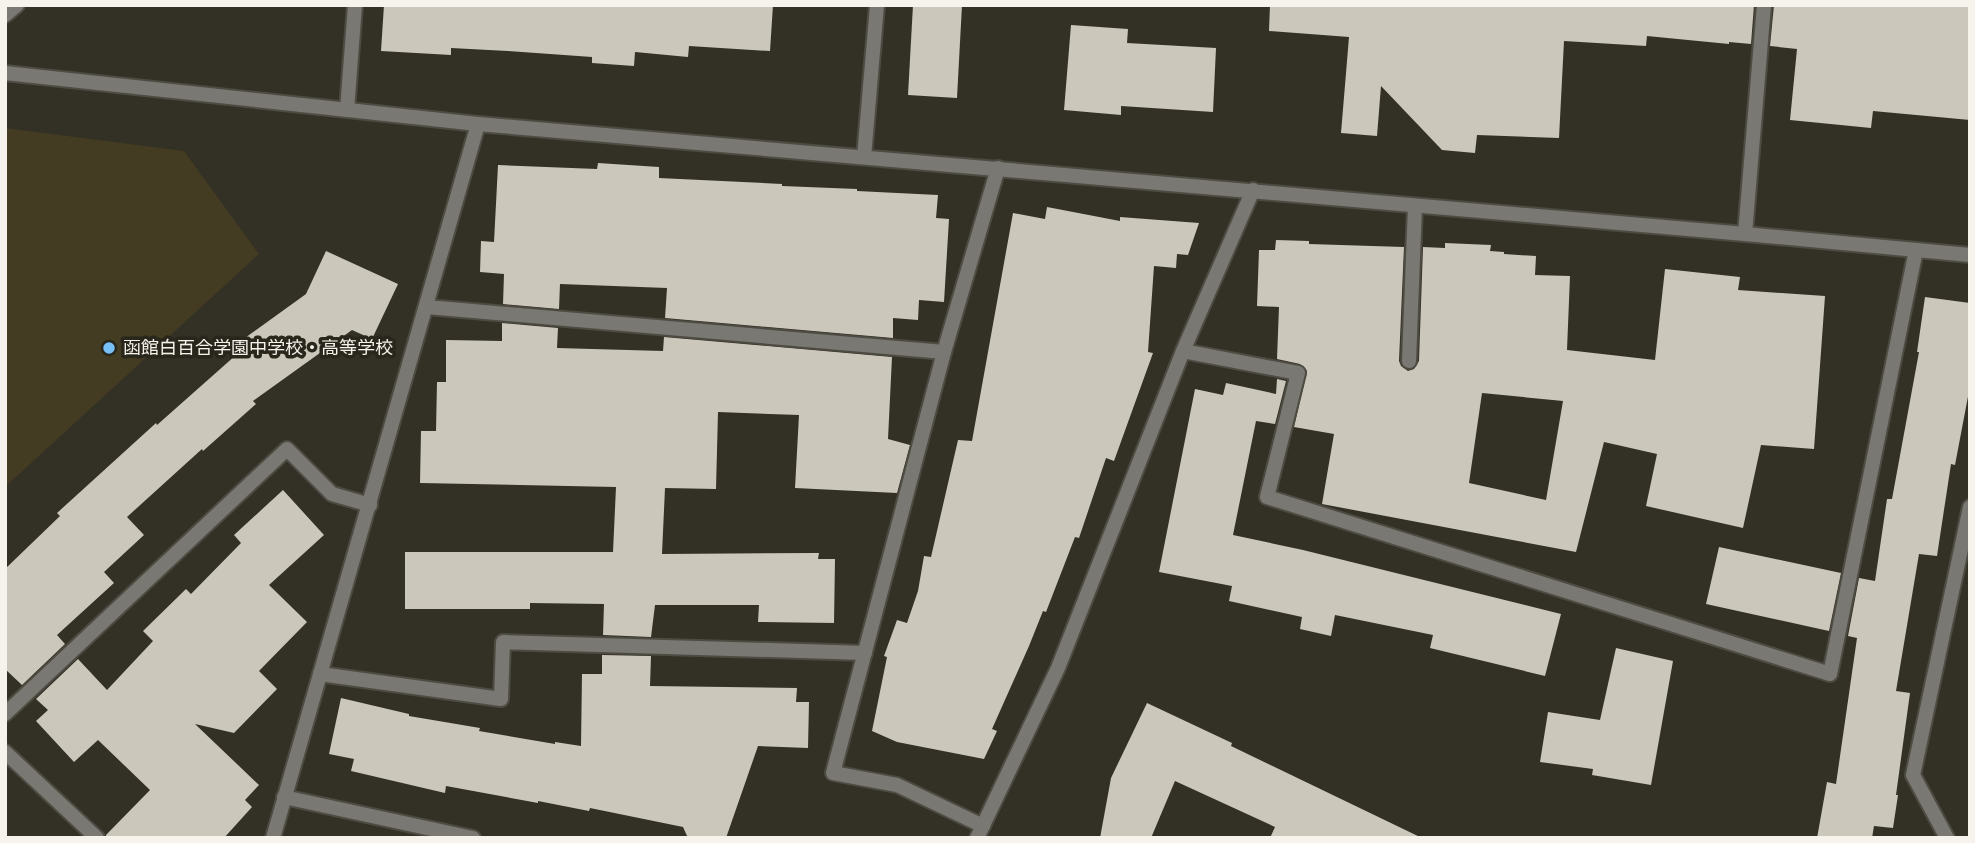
<svg xmlns="http://www.w3.org/2000/svg" width="1975" height="843" viewBox="0 0 1975 843" font-family="Bitter,'Noto Sans JP',serif">
<style>
.green{fill:#433b22}
.building{fill:#cbc7ba;fill-rule:evenodd}
.lines{fill:none;stroke-linecap:round;stroke-linejoin:round}
.minor-casing{stroke:#4e4b42;stroke-width:18}
.tertiary-casing{stroke:#4e4b42;stroke-width:18}
.minor{stroke:#7a7873;stroke-width:14}
.tertiary{stroke:#7a7873;stroke-width:14}
.poi-dot{fill:#77bff7;stroke:#29261c;stroke-width:2.5}
.labels{text-anchor:middle;stroke-width:7;stroke-linejoin:round;paint-order:stroke}
.poi-label{font-size:18px;fill:#f5f3ec;stroke:#29261c;text-anchor:start}
</style>
<rect width="100%" height="100%" fill="#333026"/>
<!-- green -->
<path class="green" d="M5 128 184 151 259 254 5 487Z"/>
<!-- building -->
<g class="building">
<path d="M384 5H773L770 51 689 46 688 57 635 52 634 66 592 63V57L508 51 451 48V55L381 51Z"/>
<path d="M913 5H962L957 98 908 95Z"/>
<path d="M1270 5H1754L1751 44 1729 42V44L1647 36 1646 46 1564 41 1559 138 1477 135 1475 153 1442 150 1381 86 1377 136 1341 133 1349 37 1269 31Z"/>
<path d="M1774 5H1970V120L1873 111 1871 128 1790 120 1797 49 1770 46Z"/>
<path d="M1071 25 1128 29 1127 43 1216 48 1213 112 1121 106V115L1064 110Z"/>
<path d="M598 163 659 167V178L782 184V186L857 189V191L938 195 936 218 949 219 944 302 919 300 918 320 893 318V338L665 318 667 288 560 284 559 309 503 304 504 274 480 272 481 241 494 242 498 165 597 169Z"/>
<path d="M1047 207 1120 221V217L1199 223 1188 255 1177 254 1176 268 1154 266 1148 352 1153 353 1114 461 1106 458 1079 538 1075 537 1046 612 1043 611 1029 646 992 729 997 731 984 759 897 742 872 731 887 657 884 656 897 620 907 623 918 591 924 556 931 557 958 440 972 441 1013 213 1045 219Z"/>
<path d="M1276 240 1309 241V244L1404 247 1399 361 1401 366 1408 371 1414 369 1419 361 1423 247 1445 248V243L1491 245 1490 251 1504 252V254L1536 256 1535 275 1570 276 1567 350 1655 360 1665 269 1740 277 1738 290 1825 296 1814 449 1761 445 1743 528 1646 506 1657 454 1604 442 1576 552 1322 504 1334 434 1294 427 1307 371 1300 364 1277 359 1279 307 1257 306 1259 250H1275ZM1482 393 1563 401 1546 500 1469 483Z"/>
<path d="M326 251 398 284 372 339 352 330 253 401 256 404 203 451 202 449 127 517 144 535 104 572 114 583 57 635 65 644 22 685 5 669V569L60 516 57 513 156 423 157 425 236 355 231 348 306 294Z"/>
<path d="M1925 297 1970 303V386L1955 465 1951 464 1937 556 1919 554 1896 691 1910 693 1896 795H1898L1893 828 1874 826 1872 838H1817L1827 782 1836 784 1857 638 1848 636 1859 578 1875 581 1887 499H1892L1919 352H1917Z"/>
<path d="M502 323 558 328 557 348 663 351 664 337 892 357 888 439 910 445 897 493 795 488 799 415 718 412 716 489 665 488 662 554 819 553 818 559H835L834 623 758 622 759 605H655L651 637 603 635 604 604 530 603V609H405V552H613L616 487 420 483 421 431H436L437 382H446V340L502 341Z"/>
<path d="M1277 379 1286 381 1275 424 1256 421 1233 535 1303 550 1561 614 1545 676 1430 648 1433 635 1335 615 1331 636 1300 629 1302 617 1229 601 1232 586 1159 572 1195 389 1223 395 1226 383 1276 394Z"/>
<path d="M283 490 324 535 269 585 307 622 259 671 277 689 234 733 195 724 259 785 245 800 252 807 224 838H106V835L150 790 98 740 74 762 36 721 48 710 36 699 78 659 107 690 153 641 143 631 186 589 191 594 241 543 234 535Z"/>
<path d="M1719 547 1841 573 1829 631 1706 604Z"/>
<path d="M1616 648 1673 661 1651 785 1592 775 1593 769 1540 762 1548 712 1600 720Z"/>
<path d="M602 655 651 656 650 686 797 688 796 702H809L808 748 758 746 726 838H688L683 827 590 808 589 811 538 801V803L446 786 445 793 351 771 354 759 329 754 341 698 409 714V716L480 728 479 731 555 744V742L581 746 582 674H602Z"/>
<path d="M1147 703 1232 743 1231 746 1422 838H1270L1275 827 1175 781 1151 838H1100L1111 778Z"/>
</g>
<g class="lines">
<!-- minor casing -->
<g class="minor-casing">
<g id="minor">
<path d="M5 15 17 5"/>
<path d="M347 110 355 5"/>
<path d="M864 157 877 5"/>
<path d="M1745 234 1764 5"/>
<path d="M427 307 944 352"/>
<path d="M1183 351 1298 373 1267 497 1830 674 1916 250"/>
<path d="M1409 361 1415 206"/>
<path d="M320 674 501 699 503 642 865 653"/>
<path d="M5 714 287 449 332 494 370 505"/>
<path d="M5 752 97 838"/>
<path d="M284 797 473 838"/>
<path d="M983 826 897 785 833 773 944 352 998 168"/>
<path d="M273 838 478 124"/>
<path d="M977 838 1058 668 1183 351 1253 190"/>
<path d="M1947 838 1913 775 1970 507"/>
</g>
</g>
<!-- tertiary casing -->
<g class="tertiary-casing">
<path id="tertiary" d="M5 73 478 124 1745 234 1970 255"/>
</g>
<!-- minor -->
<use href="#minor" class="minor"/>
<!-- tertiary -->
<use href="#tertiary" class="tertiary"/>
</g>
<!-- markers -->
<circle class="poi-dot" cx="109" cy="348" r="7"/>
<g class="labels">
<!-- poi labels -->
<g class="poi-label">
<text x="123" y="354">函館白百合学園中学校・高等学校</text>
</g>
</g>
<!-- border -->
<rect width="1975" height="843" fill="none" stroke="#f5f3ec" stroke-width="14"/>
</svg>
